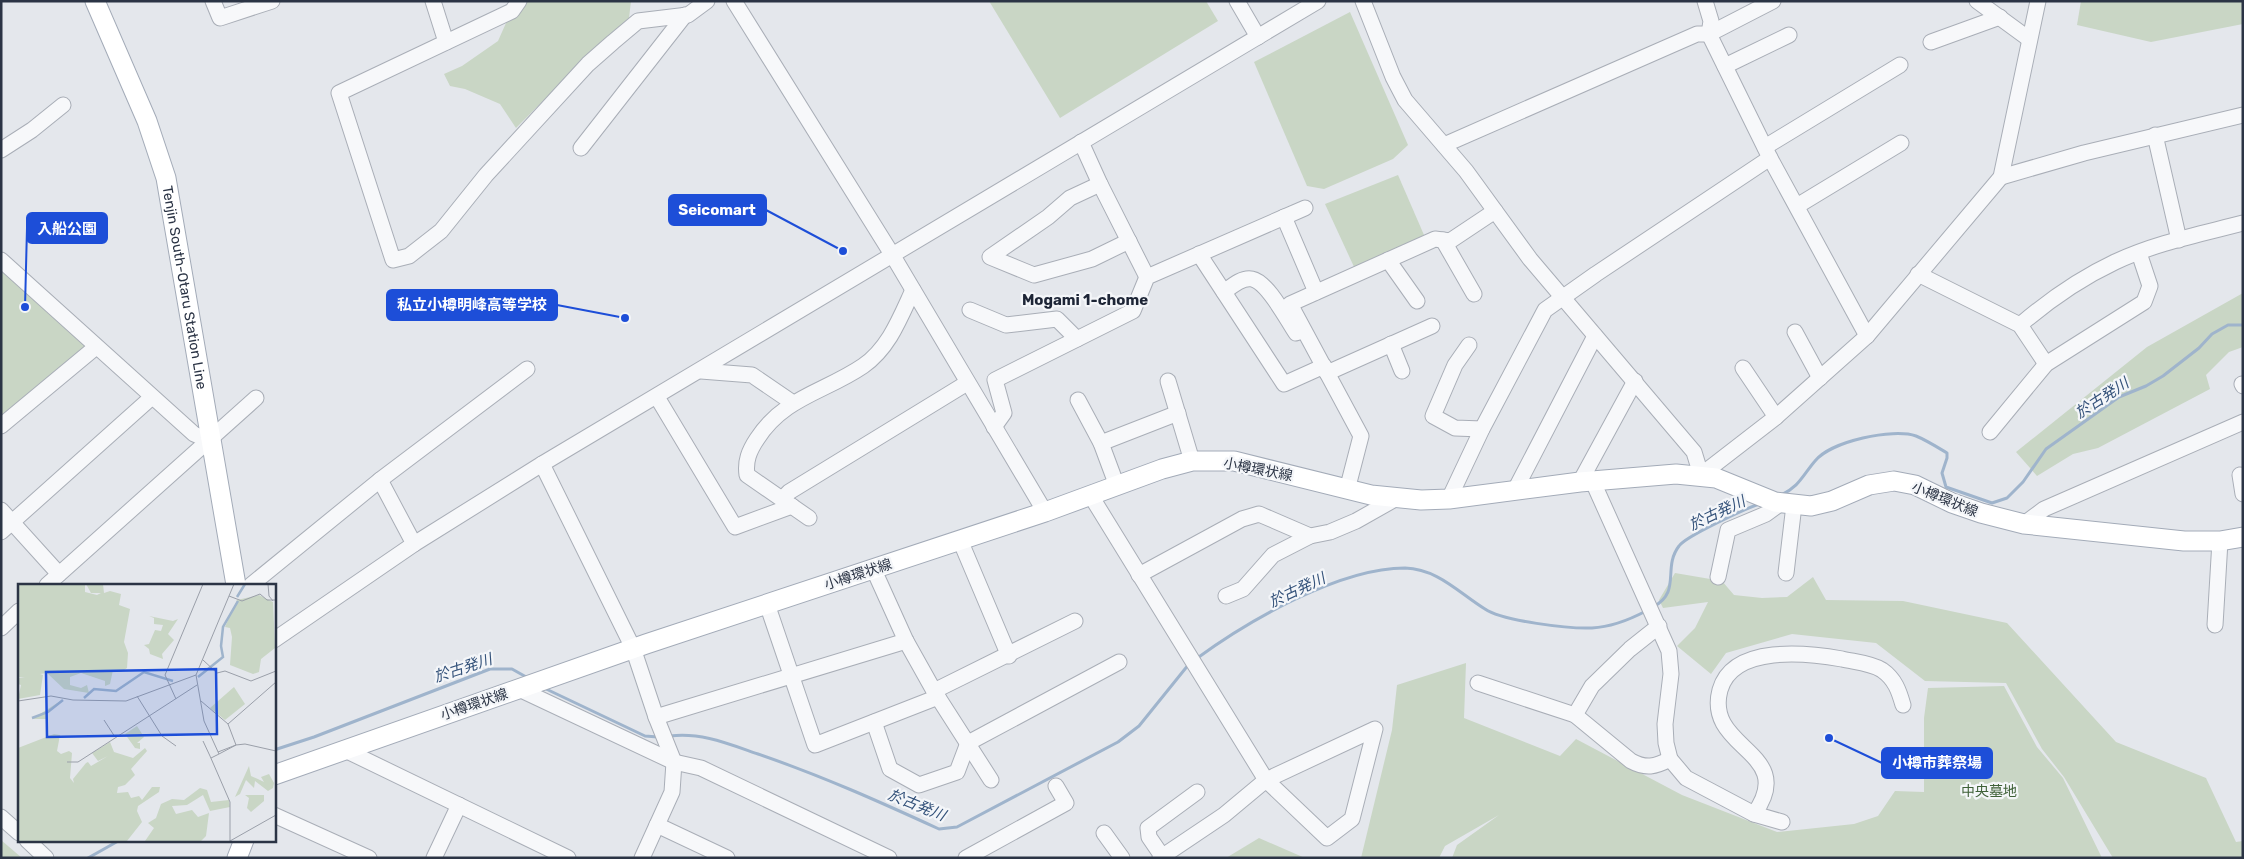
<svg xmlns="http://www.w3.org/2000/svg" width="2244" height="859" viewBox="0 0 2244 859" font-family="Rubik,'Noto Sans JP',sans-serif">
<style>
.green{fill:#c9d6c5}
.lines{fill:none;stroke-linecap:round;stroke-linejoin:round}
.stream{stroke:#9fb4cc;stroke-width:3}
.minor-casing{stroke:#a9aeb7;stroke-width:17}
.major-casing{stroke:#a3abb8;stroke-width:21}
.minor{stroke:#f7f8fa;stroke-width:15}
.major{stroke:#fff;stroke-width:19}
.labels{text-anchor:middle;stroke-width:4.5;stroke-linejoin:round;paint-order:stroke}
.street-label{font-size:14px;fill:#2b3445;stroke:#f4f6f9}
.park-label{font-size:14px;fill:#3f6138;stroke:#f4f6f9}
.neighbourhood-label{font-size:15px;font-weight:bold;fill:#1d2536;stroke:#f4f6f9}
.water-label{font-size:15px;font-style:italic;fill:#34527a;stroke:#f4f6f9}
.inset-river{fill:none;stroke:#9fb4cc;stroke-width:2.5}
.inset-road{fill:none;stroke:#9a9fa9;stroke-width:1}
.view{fill:#1d4ed8;fill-opacity:0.15;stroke:#1d4ed8;stroke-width:2.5}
.inset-edge{fill:none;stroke:#2b3445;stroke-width:2.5}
.leader{fill:none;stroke:#1d4ed8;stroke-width:2}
.callout-dot{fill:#1d4ed8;stroke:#f4f6f9;stroke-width:2}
.callout{fill:#1d4ed8;stroke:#1d4ed8;stroke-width:2}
.callout-label{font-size:15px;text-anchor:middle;font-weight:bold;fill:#fff}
</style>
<rect width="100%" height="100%" fill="#e4e7ec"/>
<!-- green -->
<g class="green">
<path d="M528 1H631L629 18 603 41 516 128 500 104 465 89 450 86 444 74 462 66 498 41 506 23Z"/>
<path d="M989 1H1206L1218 21 1060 118Z"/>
<path d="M2081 1H2243V24L2151 42 2077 25Z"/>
<path d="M1350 12 1408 145 1393 159 1324 189 1307 186 1254 62Z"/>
<path d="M1398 175 1424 235 1355 269 1325 204Z"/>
<path d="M1 268 96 347 1 424Z"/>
<path d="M2243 293V347L2229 352 2206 375 2210 389 2098 448 2073 454 2037 476 2016 452 2147 347Z"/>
<path d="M1675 573 1722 581 1734 595 1762 598 1787 597 1813 577 1826 600 1903 601 2007 623 2116 742 2206 778 2236 842 2243 841V858H2113L2064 777 2042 749 2006 683 1925 681 1876 643 1792 634 1726 653 1711 674 1677 646 1695 628 1708 602 1663 608 1659 600Z"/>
<path d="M1466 663 1464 718 1560 756 1576 739 1682 795 1777 832 1854 824 1878 816 1895 791 1924 792V718L1928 688 2004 686 2037 747 2063 778 2102 858H1452L1457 845 1499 815 1445 846 1439 858H1361L1392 730 1397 685Z"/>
<path d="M1259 838 1305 858H1226Z"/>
<path d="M1 840 22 858H1Z"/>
</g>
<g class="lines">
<!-- stream -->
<g class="stream">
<path d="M1781 495C1799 487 1803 475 1815 461 1831 441 1893 428 1916 436 1926 440 1937 447 1947 453V458L1942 473 1946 487 1992 503 2007 498 2023 482 2046 449 2119 397 2146 386 2163 376 2199 348 2212 334 2228 325H2243"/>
<path d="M1653 607C1682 592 1662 568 1679 546 1686 536 1745 509 1759 504"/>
<path d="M1196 659C1248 621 1339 568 1405 568 1438 569 1459 593 1485 609 1502 621 1570 629 1592 628 1611 627 1629 620 1646 611"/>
<path d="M544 688 645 736 658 737"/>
<path d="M670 736C701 732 729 744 758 754 822 776 878 801 939 829L957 827 1118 742 1139 726 1189 664"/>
<path d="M274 750 314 737 490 669H512L528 678"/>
<path d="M88 858 120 840"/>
</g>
<!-- minor casing -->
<g class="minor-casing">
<g id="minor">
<path d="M213 1 220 18 272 1"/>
<path d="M433 1 446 42"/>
<path d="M519 1 512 11 339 93 393 260 409 256 441 231 486 175 588 64 613 42 638 21 688 15 707 1"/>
<path d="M734 1 893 256 1045 512"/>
<path d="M1237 1 1258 37"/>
<path d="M1363 1 1393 77 1405 100 1466 171 1530 259 1694 452 1701 475 1776 417 1867 336 2001 177 2038 1"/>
<path d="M1705 1 1711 21 1709 34 1770 158 1867 336"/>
<path d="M1977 1 2029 39"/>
<path d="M1931 42 2000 17"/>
<path d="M1725 66 1789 35"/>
<path d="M2155 135 2179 240"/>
<path d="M1081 142 1100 184 1147 277"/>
<path d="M1444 145 1697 34H1709L1773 1"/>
<path d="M1765 147 1900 65"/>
<path d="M581 148 685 15"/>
<path d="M1 150 32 130 63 105"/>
<path d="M2001 177 2084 153 2243 115"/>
<path d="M1100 184 1070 198 1048 217 990 257 1034 275 1092 259 1129 241"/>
<path d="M1797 206 1901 143"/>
<path d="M1284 217 1316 292"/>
<path d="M1443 240 1474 294"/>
<path d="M1199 254 1284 384 1324 366"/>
<path d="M1 260 194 434 210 441"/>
<path d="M1388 260 1417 301"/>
<path d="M1918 274 2020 325 2046 364"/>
<path d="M1224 292C1232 286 1242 277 1252 279 1268 282 1287 320 1296 333L1299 332"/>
<path d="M970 310 1006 325 1057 319 1077 339"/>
<path d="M2020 325C2048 301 2081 278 2115 262 2155 243 2201 234 2243 223"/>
<path d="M1795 332 1820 378"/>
<path d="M1391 344 1402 371"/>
<path d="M1469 345 1455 365 1433 416 1455 428 1482 429"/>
<path d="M1743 368 1776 417"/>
<path d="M701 371 752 375 793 403"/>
<path d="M1327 373 1432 326"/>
<path d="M1168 381 1192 461"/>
<path d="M2242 384 2243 386"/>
<path d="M657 397 735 527 792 506"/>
<path d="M1078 400 1101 443 1117 486"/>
<path d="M1 426 96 347"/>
<path d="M994 427 1004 413 995 380 1133 311 1147 277 1305 208"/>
<path d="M1990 432 2046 364 2144 302 2150 286 2139 253"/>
<path d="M1101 443 1178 413"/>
<path d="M542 464 633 648 656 717 674 762 672 792 642 858"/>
<path d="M2240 475 2243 494"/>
<path d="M380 480 414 544"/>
<path d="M1580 482 1635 381"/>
<path d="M1593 482 1669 651 1671 674 1665 724 1666 743 1670 759 1686 778 1754 814 1782 822"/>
<path d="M1347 490 1361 436 1290 304 1435 239 1450 241 1495 211"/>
<path d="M1515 490 1595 336"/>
<path d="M1091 496 1266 780 1327 838 1352 819 1375 729 1266 780 1224 815 1160 858"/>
<path d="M782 499 789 492 967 383"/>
<path d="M1449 499 1482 429 1545 310 1596 274 1770 158"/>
<path d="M1 510 59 574"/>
<path d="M809 518 747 475C745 461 749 451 757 439 784 397 825 392 863 366 889 348 900 318 913 290"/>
<path d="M2024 524 2044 509 2243 422"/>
<path d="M1 532 152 397"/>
<path d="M960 540 1009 656"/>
<path d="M873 568 906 641 934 691 991 780"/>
<path d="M1786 573 1794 505"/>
<path d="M1139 575 1242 519 1259 514 1310 536 1330 532 1356 521 1395 499"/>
<path d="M1718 577 1728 530 1766 514 1781 503"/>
<path d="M47 585 256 398"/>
<path d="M251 585 380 480 527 369"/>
<path d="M1226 596 1243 589 1273 555 1310 536"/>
<path d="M767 604 815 745 938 697"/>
<path d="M2215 625 2220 541"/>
<path d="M1 628 19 611"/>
<path d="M274 640 414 544 542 464 1318 1"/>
<path d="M1478 683 1575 715 1631 761C1646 769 1655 767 1670 759"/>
<path d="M519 689 674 762 701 768 889 858"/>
<path d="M934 691 1075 621"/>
<path d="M1575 715 1592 686 1630 649 1659 626"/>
<path d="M656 717 906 641"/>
<path d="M874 722 890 769 919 785 957 772 968 743 1119 662"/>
<path d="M343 749 568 858"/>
<path d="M1754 814C1799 751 1704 750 1720 690 1733 644 1808 653 1842 659 1855 662 1871 663 1882 670 1895 679 1899 691 1903 705"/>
<path d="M274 815 369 858"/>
<path d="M1 817 19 833"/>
<path d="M657 825 727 858"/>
<path d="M1104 833 1122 858"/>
<path d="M27 840 46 858"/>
<path d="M1162 856 1149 837 1148 828 1197 792"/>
<path d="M434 858 459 805"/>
<path d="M966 858 1066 803 1056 786"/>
</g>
</g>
<!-- major casing -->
<g class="major-casing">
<g id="major">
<path id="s1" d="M95 1 147 121 166 178 236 585"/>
<path d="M274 775 646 644 1045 512 1162 469 1192 461H1234L1371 495 1421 500 1449 499 1580 482 1676 474 1716 478 1775 502 1811 506 1832 501 1869 485 1894 481 1915 485 1952 503 1981 513 2024 524 2184 541H2220L2243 537"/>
<path d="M237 858 244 840"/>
</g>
</g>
<!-- minor -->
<use href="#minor" class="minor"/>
<!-- major -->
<use href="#major" class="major"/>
</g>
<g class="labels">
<!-- street labels -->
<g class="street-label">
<text dy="5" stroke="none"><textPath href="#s1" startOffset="302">Tenjin South-Otaru Station Line</textPath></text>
<text transform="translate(1258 469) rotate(11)" y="5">小樽環状線</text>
<text transform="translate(1945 499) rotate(22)" y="5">小樽環状線</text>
<text transform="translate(858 574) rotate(-18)" y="5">小樽環状線</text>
<text transform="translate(474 704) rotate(-19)" y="5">小樽環状線</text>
</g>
<!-- park labels -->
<g class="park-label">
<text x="1989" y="796">中央墓地</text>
</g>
<!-- neighbourhood labels -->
<g class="neighbourhood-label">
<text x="1085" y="305">Mogami 1-chome</text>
</g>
<!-- water labels -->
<g class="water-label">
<text transform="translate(2102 398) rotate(-33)" y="5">於古発川</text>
<text transform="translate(1717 513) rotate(-25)" y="5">於古発川</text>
<text transform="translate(1297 590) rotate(-25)" y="5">於古発川</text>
<text transform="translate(463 668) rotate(-18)" y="5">於古発川</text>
<text transform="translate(917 805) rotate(22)" y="5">於古発川</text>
</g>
</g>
<!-- overview -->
<g transform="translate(18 584)">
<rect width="258" height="258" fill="#e4e7ec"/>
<path d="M0 0H67V8L79 11 83 9H73L68 0H85L86 9 92 7 103 10 101 21 112 25 106 58 110 69 109 84 103 88 95 86 92 100 87 102V97L63 89 52 93V101L63 104 69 101 71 109 46 105 29 89 22 90 25 91 22 111 0 115 3 101 0 100V94H7L0 93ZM241 11 255 18 257 64 243 75 241 88 235 90 212 81 214 53 212 44 207 43 219 16ZM131 32 155 37 160 35 150 50 156 56 144 70 145 75 132 70 131 65 126 61 131 60 137 46 143 47 145 41 136 40V34ZM216 103 227 120 207 136 192 124ZM44 116 28 131V135H14ZM119 142 126 153 119 159H122V165L117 164 107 150ZM36 150 42 151 39 167 43 170 51 167 54 169 52 194 56 199 55 195 68 179 70 178 73 182 90 172 80 177 74 169 92 158 96 168 115 174 127 164 129 167 113 185 117 191 107 201 100 203 99 209 110 208 113 214 121 212 124 216 134 203H142L141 208 120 222 119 227 124 238 109 257H0V164ZM231 182 233 192 242 196 246 198 243 193 251 190 256 199 255 204 250 207 237 197 236 204 228 196 222 210 217 213ZM182 204 189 206 193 218 211 216 212 223 192 227 185 211 169 221 154 222 158 230 174 226 180 233 191 229 188 252 183 257H127L136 244 130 239 138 234 143 220 154 215 166 216ZM246 211V217L233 228 229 224 231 214 227 211Z" fill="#c9d6c5"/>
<path class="inset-river" d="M219 13 227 0M180 93 205 73 203 62 205 43 220 17M66 114 76 105 98 107 126 88 155 97M14 134 30 128 45 116"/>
<path class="inset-road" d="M250 0 251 12 255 17M211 12 224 17 242 10 249 16H258M185 76 199 89 207 87 233 97 258 87M119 112 144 152 158 162M158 115 147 91 185 0M0 117 33 112 55 116 108 117 178 91M183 117 210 140 218 161 227 160 258 167M86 136 97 153M210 140 258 98M185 157 192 172M200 168 218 161 201 170M192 172 212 218V257M193 174 201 170 186 137 178 91 216 0M49 178H60L179 101M212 257 258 231"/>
<path class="view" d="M198 85 199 150 29 153 28 88Z"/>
<rect width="258" height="258" class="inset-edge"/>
</g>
<!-- callouts -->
<path class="leader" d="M843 251L766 210M25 307L27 228M625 318L557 305M1829 738L1882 763"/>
<g class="callout-dot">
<circle cx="843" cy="251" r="5"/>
<circle cx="25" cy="307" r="5"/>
<circle cx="625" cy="318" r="5"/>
<circle cx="1829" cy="738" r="5"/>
</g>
<g class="callout">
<rect x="669" y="195" width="97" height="30" rx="5"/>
<rect x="27" y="213" width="80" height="30" rx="5"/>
<rect x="387" y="290" width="170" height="30" rx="5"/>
<rect x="1882" y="748" width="110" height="30" rx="5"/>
</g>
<g class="callout-label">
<text x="717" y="215">Seicomart</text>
<text x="67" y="234">入船公園</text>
<text x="472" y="310">私立小樽明峰高等学校</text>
<text x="1937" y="768">小樽市葬祭場</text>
</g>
<!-- border -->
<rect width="2244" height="859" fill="none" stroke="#2b3445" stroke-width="5"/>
</svg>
